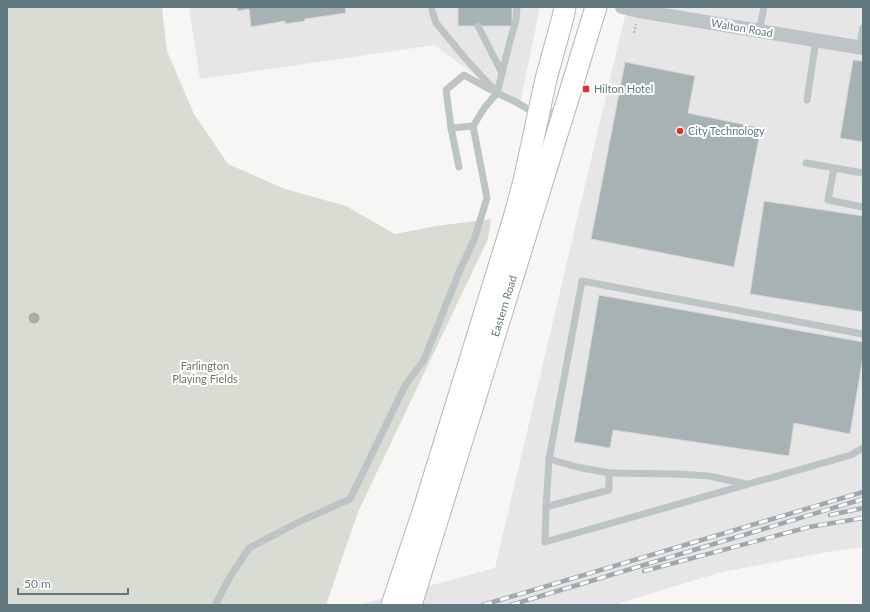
<svg xmlns="http://www.w3.org/2000/svg" width="870" height="612" viewBox="0 0 870 612" font-family="Lato,sans-serif">
<style>
.built{fill:#e5e6e5}
.green{fill:#d8dcd3}
.building{fill:#a7b2b5;stroke:#d9d8d6}
.lines{fill:none;stroke-linecap:round;stroke-linejoin:round}
.primary-casing{stroke:#b1b8ba;stroke-width:23}
.path{stroke:#b8bcbe;stroke-width:2.5;stroke-dasharray:2 2;stroke-linecap:butt}
.service{stroke:#bdc4c6;stroke-width:7}
.minor{stroke:#bdc4c6;stroke-width:14}
.primary{stroke:#fff;stroke-width:21}
.rail-casing{stroke:#9fa8ac;stroke-width:4.5}
.rail{stroke:#fff;stroke-width:3;stroke-dasharray:9;stroke-linecap:butt}
.tree{fill:#a9b0a3}
.poi-dot{fill:#e32e28;stroke:#fff;stroke-width:1.5}
.labels{text-anchor:middle;stroke-width:4;stroke-linejoin:round;paint-order:stroke}
.street-label{font-size:11px;fill:#62787f;stroke:#fff}
.poi-label{font-size:11px;fill:#62787f;stroke:#fff;text-anchor:start}
.park-label{font-size:11px;fill:#697761;stroke:#fff}
</style>
<rect width="100%" height="100%" fill="#f7f6f4"/>
<!-- built -->
<g class="built">
<path d="M189 7H540L519 109 435 45 200 79Z"/>
<path d="M627 7H863V547L833 551 722 572 613 605H358L495 568Z"/>
</g>
<!-- green -->
<path class="green" d="M7 7H162L167 51 194 114 228 164 285 189 346 206 395 234 436 226 491 219 488 239 358 512 326 605H7Z"/>
<!-- building -->
<g class="building">
<path d="M237 7H345L346 13 305 19V21L285 24V21L251 27 249 9 237 11Z"/>
<rect x="458" y="7" width="54" height="19"/>
<path d="M853 60 863 61V142L840 138Z"/>
<path d="M625 62 695 76 688 113 761 128 734 267 591 239Z"/>
<path d="M764 201 863 216V312L750 294Z"/>
<path d="M599 295 863 342V357L850 434 794 423 789 456 613 430 610 448 574 442Z"/>
</g>
<g class="lines">
<!-- primary casing -->
<g class="primary-casing">
<g id="primary">
<path d="M392 605 424 509 514 218 524 181 546 79 563 17 565 7"/>
<path d="M411 605 571 89 596 7"/>
</g>
</g>
<!-- path -->
<path class="path" d="M634 33 636 24"/>
<!-- service -->
<g class="service">
<path d="M432 7V10L436 23 465 58 497 93 516 102 538 115 548 116 554 112 558 107"/>
<path d="M478 26 502 73"/>
<path d="M759 31 764 7"/>
<path d="M859 48 863 28"/>
<path d="M807 100 816 40"/>
<path d="M451 128 473 126"/>
<path d="M806 163 863 173"/>
<path d="M459 167 451 128 446 90 464 75 491 90"/>
<path d="M834 168 828 200 863 207"/>
<path d="M549 459 577 467 609 473V490L546 507 545 542 851 455 863 448"/>
<path d="M609 473 676 474 709 476 746 484"/>
<path d="M546 507 549 459 582 281 863 334"/>
<path d="M215 605 230 577 249 548 301 521 350 499 406 384 424 360 460 270 474 240 487 198 473 126 485 107 497 93 511 37 516 20 517 7"/>
</g>
<!-- minor -->
<path class="minor" d="M622 7 639 11 863 48"/>
<!-- primary -->
<use href="#primary" class="primary"/>
<!-- rail casing -->
<g class="rail-casing">
<g id="rail">
<path d="M830 515 863 508"/>
<path d="M644 571 809 527 863 518"/>
<path d="M483 605 863 492"/>
<path d="M511 605 863 499"/>
</g>
</g>
<!-- rail -->
<use href="#rail" class="rail"/>
</g>
<!-- trees -->
<circle class="tree" cx="34" cy="318" r="5.5"/>
<!-- markers -->
<g class="poi-dot">
<rect x="582" y="85" width="8" height="8" rx="2"/>
<circle cx="680" cy="131" r="4"/>
</g>
<g class="labels">
<!-- street labels -->
<g class="street-label">
<text transform="translate(742 28) rotate(10)" y="4">Walton Road</text>
<text transform="translate(504 306) rotate(-73)" y="4">Eastern Road</text>
</g>
<!-- poi labels -->
<g class="poi-label">
<text x="594" y="93">Hilton Hotel</text>
<text x="688" y="135">City Technology</text>
</g>
<!-- park labels -->
<g class="park-label">
<text x="205" y="370">Farlington<tspan x="205" dy="13">Playing Fields</tspan></text>
</g>
</g>
<!-- border -->
<rect width="870" height="612" fill="none" stroke="#62787f" stroke-width="16"/>
<!-- scale -->
<path d="M18 588v6h110v-6" fill="none" stroke="#62787f" stroke-width="2"/>
<text x="24" y="588" font-size="12" fill="#62787f" stroke="#ffffff" stroke-width="3" paint-order="stroke">50 m</text>
</svg>
